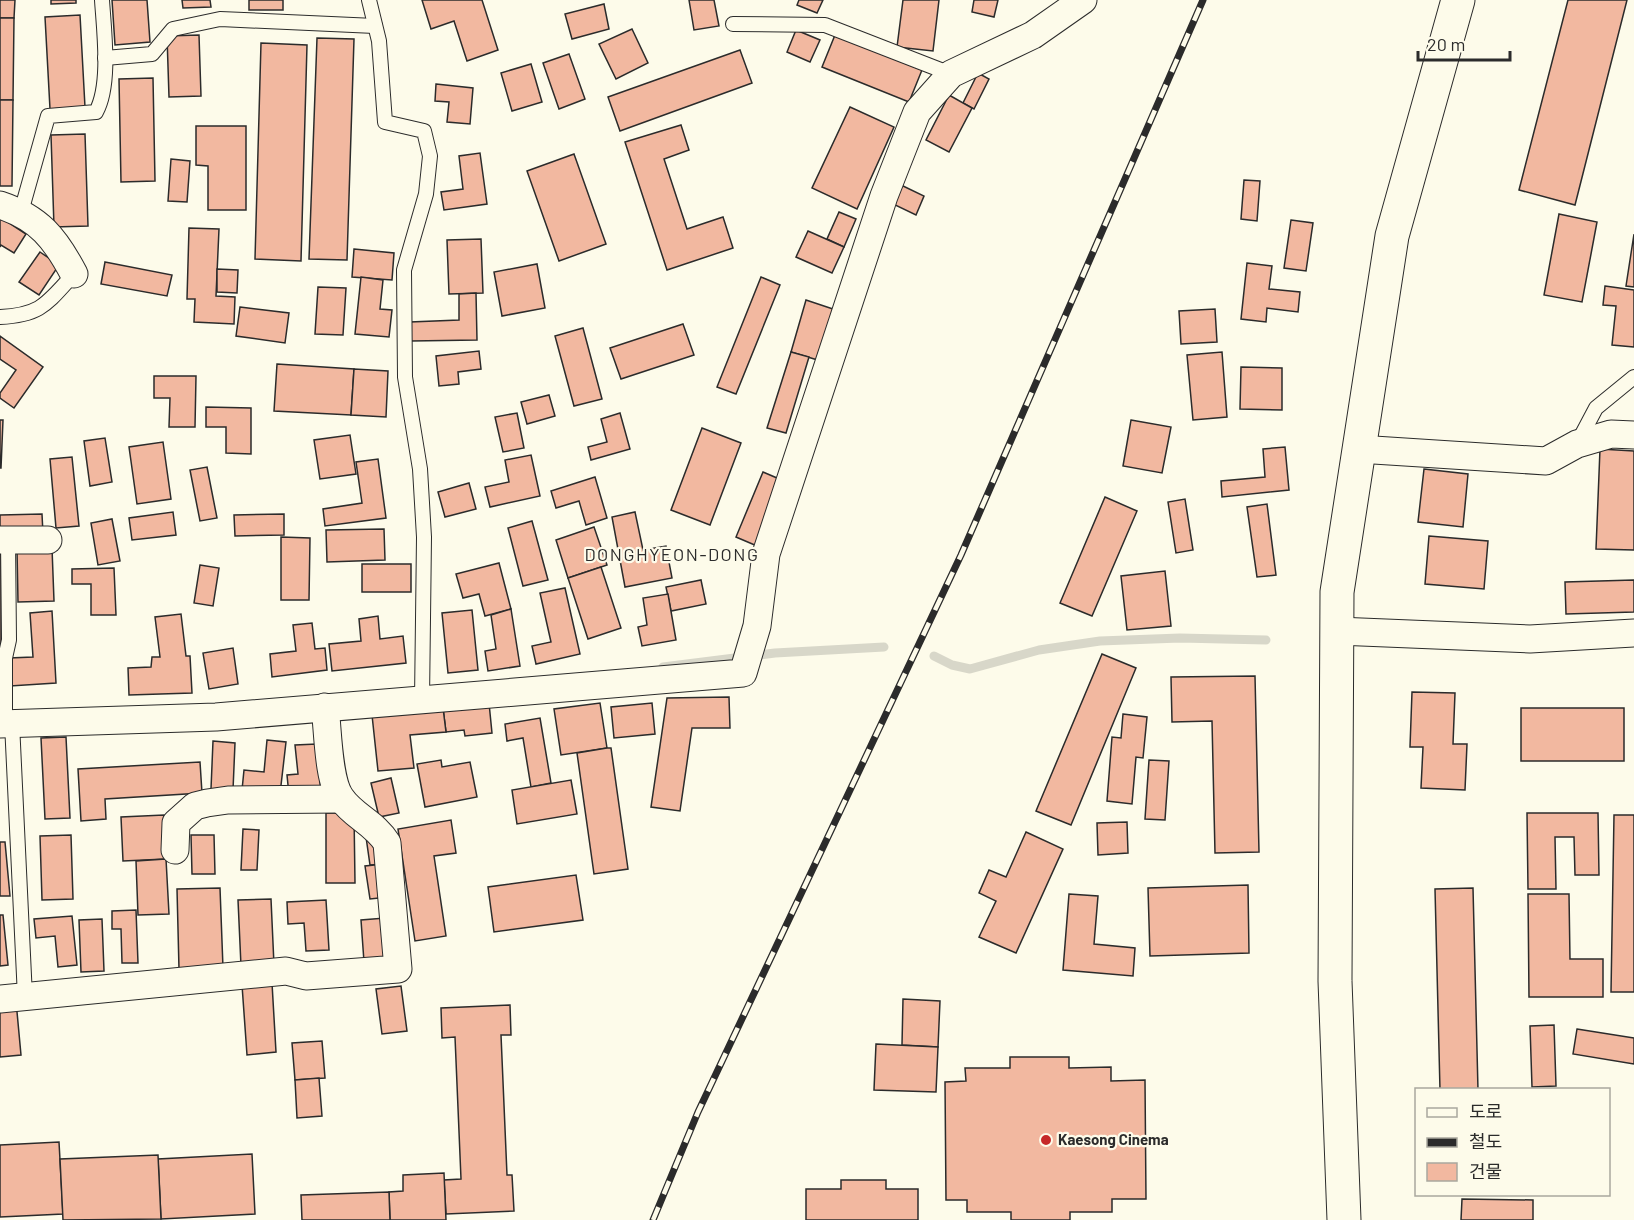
<svg xmlns="http://www.w3.org/2000/svg" width="1634" height="1220" viewBox="0 0 1634 1220" font-family="Barlow,'Noto Sans KR',sans-serif">
<style>
.lines{fill:none;stroke-linecap:round;stroke-linejoin:round}
.stream{stroke:#d8d7c9;stroke-width:9}
.building{fill:#f2b8a0;stroke:#2b2b2b;stroke-width:1.5}
.lane-casing{stroke:#2b2b2b;stroke-width:16}
.street-casing{stroke:#2b2b2b;stroke-width:29}
.primary-casing{stroke:#2b2b2b;stroke-width:35}
.lane{stroke:#fdfbea;stroke-width:14}
.street{stroke:#fdfbea;stroke-width:27}
.primary{stroke:#fdfbea;stroke-width:33}
.rail-casing{stroke:#2b2b2b;stroke-width:7}
.rail{stroke:#fdfbea;stroke-width:4.5;stroke-dasharray:14;stroke-linecap:butt}
.poi-dot{fill:#c62828;stroke:#fdfbea;stroke-width:2}
.labels{text-anchor:middle;stroke-width:4.5;stroke-linejoin:round;paint-order:stroke}
.poi-label{font-size:15px;font-weight:bold;fill:#2b2b2b;stroke:#fdfbea;text-anchor:start}
.quarter-label{font-size:18px;letter-spacing:1.5px;fill:#2b2b2b;stroke:#fdfbea}
</style>
<rect width="100%" height="100%" fill="#fdfbea"/>
<g class="lines">
<!-- stream -->
<g class="stream">
<path d="M934 656 952 665 970 669 1039 650 1100 641 1180 638 1266 640"/>
<path d="M663 667 775 653 884 647"/>
</g>
</g>
<!-- building -->
<g class="building">
<path d="M0 0H15L14 18H0Z"/>
<path d="M51 0H76V3L51 4Z"/>
<path d="M112 0H147L150 42 115 45Z"/>
<path d="M182 0H210L211 7 183 8Z"/>
<rect x="249" y="0" width="34" height="10"/>
<path d="M422 0H482L498 50 467 61 454 21 431 29Z"/>
<path d="M689 0H714L719 26 694 30Z"/>
<path d="M799 0H823L817 13 797 5Z"/>
<path d="M903 0H939L933 51 897 47Z"/>
<path d="M974 0H998L994 17 972 12Z"/>
<path d="M1568 0H1627L1575 205 1519 190Z"/>
<path d="M604 4 609 29 572 39 565 14Z"/>
<path d="M80 15 85 107 50 109 45 17Z"/>
<path d="M0 18H14L13 100H0Z"/>
<path d="M632 29 648 63 616 79 599 44Z"/>
<path d="M796 30 820 40 810 62 787 52Z"/>
<path d="M199 35 201 96 169 97 167 36Z"/>
<path d="M835 35 922 70 909 102 822 67Z"/>
<path d="M317 38 354 39 347 260 309 259Z"/>
<path d="M261 43 307 45 301 261 255 259Z"/>
<path d="M740 50 752 83 620 131 608 97Z"/>
<path d="M569 54 585 99 559 109 543 63Z"/>
<path d="M531 64 542 102 512 111 501 73Z"/>
<path d="M978 73 989 79 974 109 963 103Z"/>
<path d="M153 78 155 181 121 182 119 79Z"/>
<path d="M436 84 473 88 470 124 447 122 449 102 435 101Z"/>
<path d="M949 95 972 108 949 152 926 140Z"/>
<path d="M0 100H13L12 186H0Z"/>
<path d="M850 107 894 127 857 209 812 188Z"/>
<path d="M681 125 689 150 664 159 687 229 723 217 733 248 667 270 625 142Z"/>
<path d="M196 126H246V210H208V166L196 165Z"/>
<path d="M85 134 88 226 54 227 51 135Z"/>
<path d="M480 153 487 204 444 210 441 192 463 189 459 156Z"/>
<path d="M574 154 606 244 559 261 527 171Z"/>
<path d="M171 159 190 161 187 202 168 201Z"/>
<path d="M1244 180 1260 181 1257 221 1241 219Z"/>
<path d="M901 185 924 196 916 215 893 204Z"/>
<path d="M839 212 856 219 844 247 827 239Z"/>
<path d="M1559 214 1597 222 1582 302 1544 295Z"/>
<path d="M0 217 26 234 14 253 1 245 0 247Z"/>
<path d="M1291 220 1313 223 1306 271 1284 268Z"/>
<path d="M189 228 219 229 216 296 235 297 234 324 194 322 195 299H187Z"/>
<path d="M808 231 844 247 832 273 796 257Z"/>
<path d="M1634 234V287L1626 286Z"/>
<path d="M481 239 483 293 449 294 447 240Z"/>
<path d="M354 249 394 253 392 280 352 277Z"/>
<path d="M40 252 59 265 39 295 19 282Z"/>
<path d="M105 262 172 275 167 296 101 284Z"/>
<path d="M1247 263 1272 266 1269 289 1300 292 1298 312 1267 308 1266 322 1241 319Z"/>
<path d="M537 264 545 308 502 316 494 272Z"/>
<path d="M217 269 238 270 237 293 217 292Z"/>
<path d="M361 277 383 280 380 309 392 310 389 337 355 334Z"/>
<path d="M761 277 780 285 736 394 717 387Z"/>
<path d="M1605 286 1634 290V347L1612 345 1616 306 1603 305Z"/>
<path d="M318 287 346 288 343 335 315 334Z"/>
<path d="M476 293 477 340 411 341 410 322 459 320V294Z"/>
<path d="M806 300 836 310 821 361 791 352Z"/>
<path d="M240 307 289 313 285 343 236 336Z"/>
<path d="M1215 309 1217 342 1181 344 1179 311Z"/>
<path d="M683 324 694 355 621 379 610 348Z"/>
<path d="M583 328 602 399 574 406 555 336Z"/>
<path d="M0 336 43 367 14 408 0 398V393L16 370 0 359Z"/>
<path d="M479 351 481 369 458 372 459 384 439 386 436 356Z"/>
<path d="M791 352 809 357 786 433 767 428Z"/>
<path d="M1222 352 1227 417 1193 420 1187 355Z"/>
<path d="M277 364 354 369 351 415 274 411Z"/>
<path d="M1241 367 1282 368V410L1240 409Z"/>
<path d="M354 369 388 371 386 417 351 415Z"/>
<path d="M154 376H196L195 427H169L170 398H154Z"/>
<path d="M549 395 555 416 527 424 521 402Z"/>
<path d="M206 407 251 408V454L226 453V427H206Z"/>
<path d="M517 413 524 448 503 452 495 417Z"/>
<path d="M620 413 630 449 591 460 588 447 607 442 601 419Z"/>
<path d="M0 420H3L1 468H0Z"/>
<path d="M1131 420 1171 427 1162 473 1123 466Z"/>
<path d="M702 428 741 443 710 525 671 510Z"/>
<path d="M350 435 356 474 320 479 314 440Z"/>
<path d="M105 438 112 482 90 486 84 441Z"/>
<path d="M163 442 171 499 137 504 129 447Z"/>
<path d="M1285 447 1289 490 1222 497 1221 481 1265 477 1263 449Z"/>
<path d="M1600 449 1634 451V550L1596 549Z"/>
<path d="M531 455 540 496 490 507 485 487 509 482 505 460Z"/>
<path d="M72 457 79 526 56 528 50 459Z"/>
<path d="M378 459 386 518 325 526 323 509 362 503 356 462Z"/>
<path d="M207 467 217 518 200 521 190 470Z"/>
<path d="M1424 469 1468 474 1463 527 1418 522Z"/>
<path d="M763 472 784 481 757 546 736 537Z"/>
<path d="M595 477 607 518 586 525 579 501 556 508 551 491Z"/>
<path d="M469 483 476 509 445 517 438 492Z"/>
<path d="M1105 497 1137 511 1092 616 1060 603Z"/>
<path d="M1185 499 1193 550 1176 553 1168 502Z"/>
<path d="M1267 504 1276 575 1257 577 1247 507Z"/>
<path d="M173 512 176 535 132 540 129 518Z"/>
<path d="M635 512 643 550 666 546 672 578 625 587 612 517Z"/>
<path d="M42 514 43 534 0 535V515Z"/>
<path d="M284 514V535L235 536 234 515Z"/>
<path d="M112 519 120 561 98 565 91 523Z"/>
<path d="M532 521 548 580 523 586 508 528Z"/>
<path d="M594 527 607 565 568 578 556 540Z"/>
<path d="M384 529 385 560 327 562 326 530Z"/>
<path d="M1429 536 1488 541 1484 589 1425 584Z"/>
<path d="M281 537 310 538 309 600H281Z"/>
<path d="M0 546H7L6 648H0Z"/>
<path d="M52 548 54 601 18 602 17 549Z"/>
<path d="M499 563 511 609 485 616 479 594 463 598 456 574Z"/>
<rect x="362" y="564" width="49" height="28"/>
<path d="M200 565 219 568 213 606 194 603Z"/>
<path d="M601 567 621 628 588 639 568 578Z"/>
<path d="M114 568 116 615H91V584H72V569Z"/>
<path d="M1165 571 1171 626 1127 630 1121 576Z"/>
<path d="M701 580 706 604 671 611 666 587Z"/>
<path d="M1634 580V612L1566 614 1565 582Z"/>
<path d="M565 588 580 654 536 664 532 646 551 642 540 593Z"/>
<path d="M668 594 676 640 642 646 638 627 647 625 643 598Z"/>
<path d="M511 609 520 666 488 671 485 651 496 649 491 615Z"/>
<path d="M472 610 478 670 448 673 442 613Z"/>
<path d="M52 611 56 683 10 686 9 658 33 657 30 613Z"/>
<path d="M181 614 186 656H190L192 693 129 695 128 668 151 667 152 657H160L155 617Z"/>
<path d="M378 616 380 639 403 636 406 663 332 671 329 644 361 641 359 619Z"/>
<path d="M312 623 315 649 325 648 327 670 272 677 270 654 296 651 293 625Z"/>
<path d="M233 648 238 684 209 689 203 653Z"/>
<path d="M1102 654 1136 668 1071 825 1036 811Z"/>
<path d="M1255 676 1259 852 1215 853 1212 721 1172 722 1171 677Z"/>
<path d="M1412 692 1455 693 1453 744H1467L1465 790 1421 788 1423 747H1410Z"/>
<path d="M729 697 730 728H692L680 811 651 807 667 698Z"/>
<path d="M489 703 492 733 465 736 464 730 446 732 443 708Z"/>
<path d="M600 703 607 748 561 755 554 709Z"/>
<path d="M652 703 655 734 614 738 611 707Z"/>
<path d="M443 708 446 732 410 735 414 768 378 771 372 715Z"/>
<rect x="1521" y="708" width="103" height="53"/>
<path d="M1123 714 1147 717 1143 758 1136 757 1132 804 1107 801 1112 737 1121 738Z"/>
<path d="M540 718 551 783 531 787 523 738 507 741 505 724Z"/>
<path d="M66 737 70 818 45 819 41 738Z"/>
<path d="M267 740 286 742 280 794 242 790 244 770 264 772Z"/>
<path d="M213 741 235 743 233 790 211 789Z"/>
<path d="M317 744 321 793 289 795 287 775 298 774 295 745Z"/>
<path d="M607 748H611L628 869 594 874 577 753Z"/>
<path d="M441 760 442 767 470 762 477 797 425 807 417 764Z"/>
<path d="M1149 760 1169 761 1165 820 1145 819Z"/>
<path d="M200 762 202 793 105 799 106 819 81 821 78 769Z"/>
<path d="M391 778 399 813 379 817 371 783Z"/>
<path d="M571 780 577 814 517 824 512 790Z"/>
<path d="M326 813H354L355 883H326Z"/>
<path d="M1527 813H1598L1599 875H1575L1574 837H1555L1556 889H1528Z"/>
<path d="M164 815 166 859 123 861 121 817Z"/>
<path d="M1614 815H1634V992H1611Z"/>
<path d="M451 820 456 853 434 856 446 936 415 941 398 829Z"/>
<path d="M1127 822 1128 853 1098 855 1097 823Z"/>
<path d="M243 829 259 830 257 870H241Z"/>
<path d="M1026 832 1063 849 1016 953 979 937 996 901 979 893 989 870 1006 877Z"/>
<path d="M71 835 73 899 42 900 40 836Z"/>
<path d="M191 835H214L215 874H192Z"/>
<path d="M380 836 384 864 370 865 366 837Z"/>
<path d="M0 842H5L10 896H0Z"/>
<path d="M166 859 169 914 138 915 136 861Z"/>
<path d="M384 864 388 897 370 899 365 866Z"/>
<path d="M576 875 583 920 494 932 488 887Z"/>
<path d="M1248 885 1249 953 1150 956 1148 888Z"/>
<path d="M220 888 223 968 179 969 177 889Z"/>
<path d="M1473 888 1478 1090H1440L1435 889Z"/>
<path d="M1069 894 1098 896 1094 944 1135 948 1133 976 1063 970Z"/>
<path d="M1528 894H1569L1570 959H1603V997H1529Z"/>
<path d="M271 899 274 965 241 966 238 900Z"/>
<path d="M326 900 329 950 306 951 304 923 288 924 287 902Z"/>
<path d="M136 910 138 963H122L121 929H112V911Z"/>
<path d="M0 915H3L8 965 0 966Z"/>
<path d="M72 916 77 965 58 967 55 936 36 938 34 919Z"/>
<path d="M385 918 389 960 364 962 361 920Z"/>
<path d="M102 919 104 971 81 972 79 920Z"/>
<path d="M272 983 276 1052 247 1055 242 985Z"/>
<path d="M401 986 407 1031 382 1034 376 989Z"/>
<path d="M903 999 940 1001 938 1047 902 1045Z"/>
<path d="M16 1001 21 1055 0 1057V1003Z"/>
<path d="M510 1005 511 1035H501L507 1175H512L514 1211 446 1214 444 1180 461 1179 455 1037 442 1038 441 1008Z"/>
<path d="M1554 1025 1556 1086 1532 1087 1530 1026Z"/>
<path d="M1577 1029 1634 1038V1064L1573 1054Z"/>
<path d="M322 1041 325 1078 295 1080 292 1043Z"/>
<path d="M876 1044 938 1047 936 1092 874 1090Z"/>
<path d="M1010 1057H1069V1068L1111 1067V1081L1145 1080 1146 1199H1112V1212H1070V1220H1011V1212H967V1200H946L945 1082 966 1081 965 1068H1010Z"/>
<path d="M319 1078 322 1116 297 1118 295 1080Z"/>
<path d="M59 1142 63 1214 0 1217V1145Z"/>
<path d="M252 1154 255 1214 161 1219 158 1159Z"/>
<path d="M158 1155 161 1219 63 1220 60 1159Z"/>
<path d="M444 1173 446 1220H390L389 1192 403 1191V1175Z"/>
<path d="M841 1180H886V1189H918V1220H806V1189H841Z"/>
<path d="M389 1192 390 1220H302L301 1195Z"/>
<path d="M1462 1199 1533 1200V1220H1461Z"/>
</g>
<g class="lines">
<!-- lane casing -->
<g class="lane-casing">
<g id="lane">
<path d="M369 0 379 41 385 122 424 131 430 156 426 194 404 270 405 377 420 469 424 537 422 700"/>
<path d="M733 24 825 25 951 74"/>
<path d="M105 58 152 54 173 29 220 19 375 26"/>
<path d="M21 212 48 116 96 112C111 85 104 31 102 0"/>
<path d="M0 317C42 315 47 303 74 274"/>
<path d="M1578 442 1596 408 1634 377"/>
<path d="M12 723 25 997"/>
<path d="M5 724V658L9 640 8 540"/>
</g>
</g>
<!-- street casing -->
<g class="street-casing">
<g id="street">
<path d="M0 205C39 218 55 238 74 274"/>
<path d="M1358 449 1546 461 1577 444 1611 434 1634 435"/>
<path d="M0 540H48"/>
<path d="M1337 631 1530 639 1634 633"/>
<path d="M0 724 216 717 743 673 757 626 766 554 884 196 917 112 951 74 1033 35 1083 0"/>
<path d="M175 850 176 823 195 806 207 803 228 800 341 799"/>
<path d="M0 999 286 971 306 976 398 969 387 843C375 823 353 816 341 798 328 781 328 730 325 707"/>
</g>
</g>
<!-- primary casing -->
<g class="primary-casing">
<path id="primary" d="M1344 1220 1335 981 1337 592 1392 236 1458 0"/>
</g>
<!-- lane -->
<use href="#lane" class="lane"/>
<!-- street -->
<use href="#street" class="street"/>
<!-- primary -->
<use href="#primary" class="primary"/>
<!-- rail casing -->
<g class="rail-casing">
<path id="rail" d="M653 1220 698 1112 961 555 1203 0"/>
</g>
<!-- rail -->
<use href="#rail" class="rail"/>
</g>
<!-- markers -->
<circle class="poi-dot" cx="1046" cy="1140" r="6"/>
<g class="labels">
<!-- poi labels -->
<g class="poi-label">
<text x="1058" y="1145">Kaesong Cinema</text>
</g>
<!-- quarter labels -->
<g class="quarter-label">
<text x="672" y="561">DONGHYEON-DONG</text>
</g>
</g>
<!-- legend -->
<rect x="1415" y="1088" width="195" height="108" fill="#fdfbea" stroke="#a9a89e" stroke-width="1.5"/>
<rect x="1427" y="1108" width="30" height="9" fill="#fdfbea" stroke="#a9a89e" stroke-width="1.5"/>
<text x="1469" y="1118" font-size="18" fill="#2b2b2b">도로</text>
<rect x="1427" y="1138" width="30" height="9" fill="#2b2b2b" stroke="#a9a89e" stroke-width="1.5"/>
<text x="1469" y="1148" font-size="18" fill="#2b2b2b">철도</text>
<rect x="1427" y="1163" width="30" height="18" fill="#f2b8a0" stroke="#a9a89e" stroke-width="1.5"/>
<text x="1469" y="1178" font-size="18" fill="#2b2b2b">건물</text>
<!-- scale -->
<path d="M1418 51v9h92v-9" fill="none" stroke="#2b2b2b" stroke-width="3"/>
<text x="1427" y="51" font-size="18" fill="#2b2b2b" stroke="#fdfbea" stroke-width="4.5" paint-order="stroke">20 m</text>
</svg>
